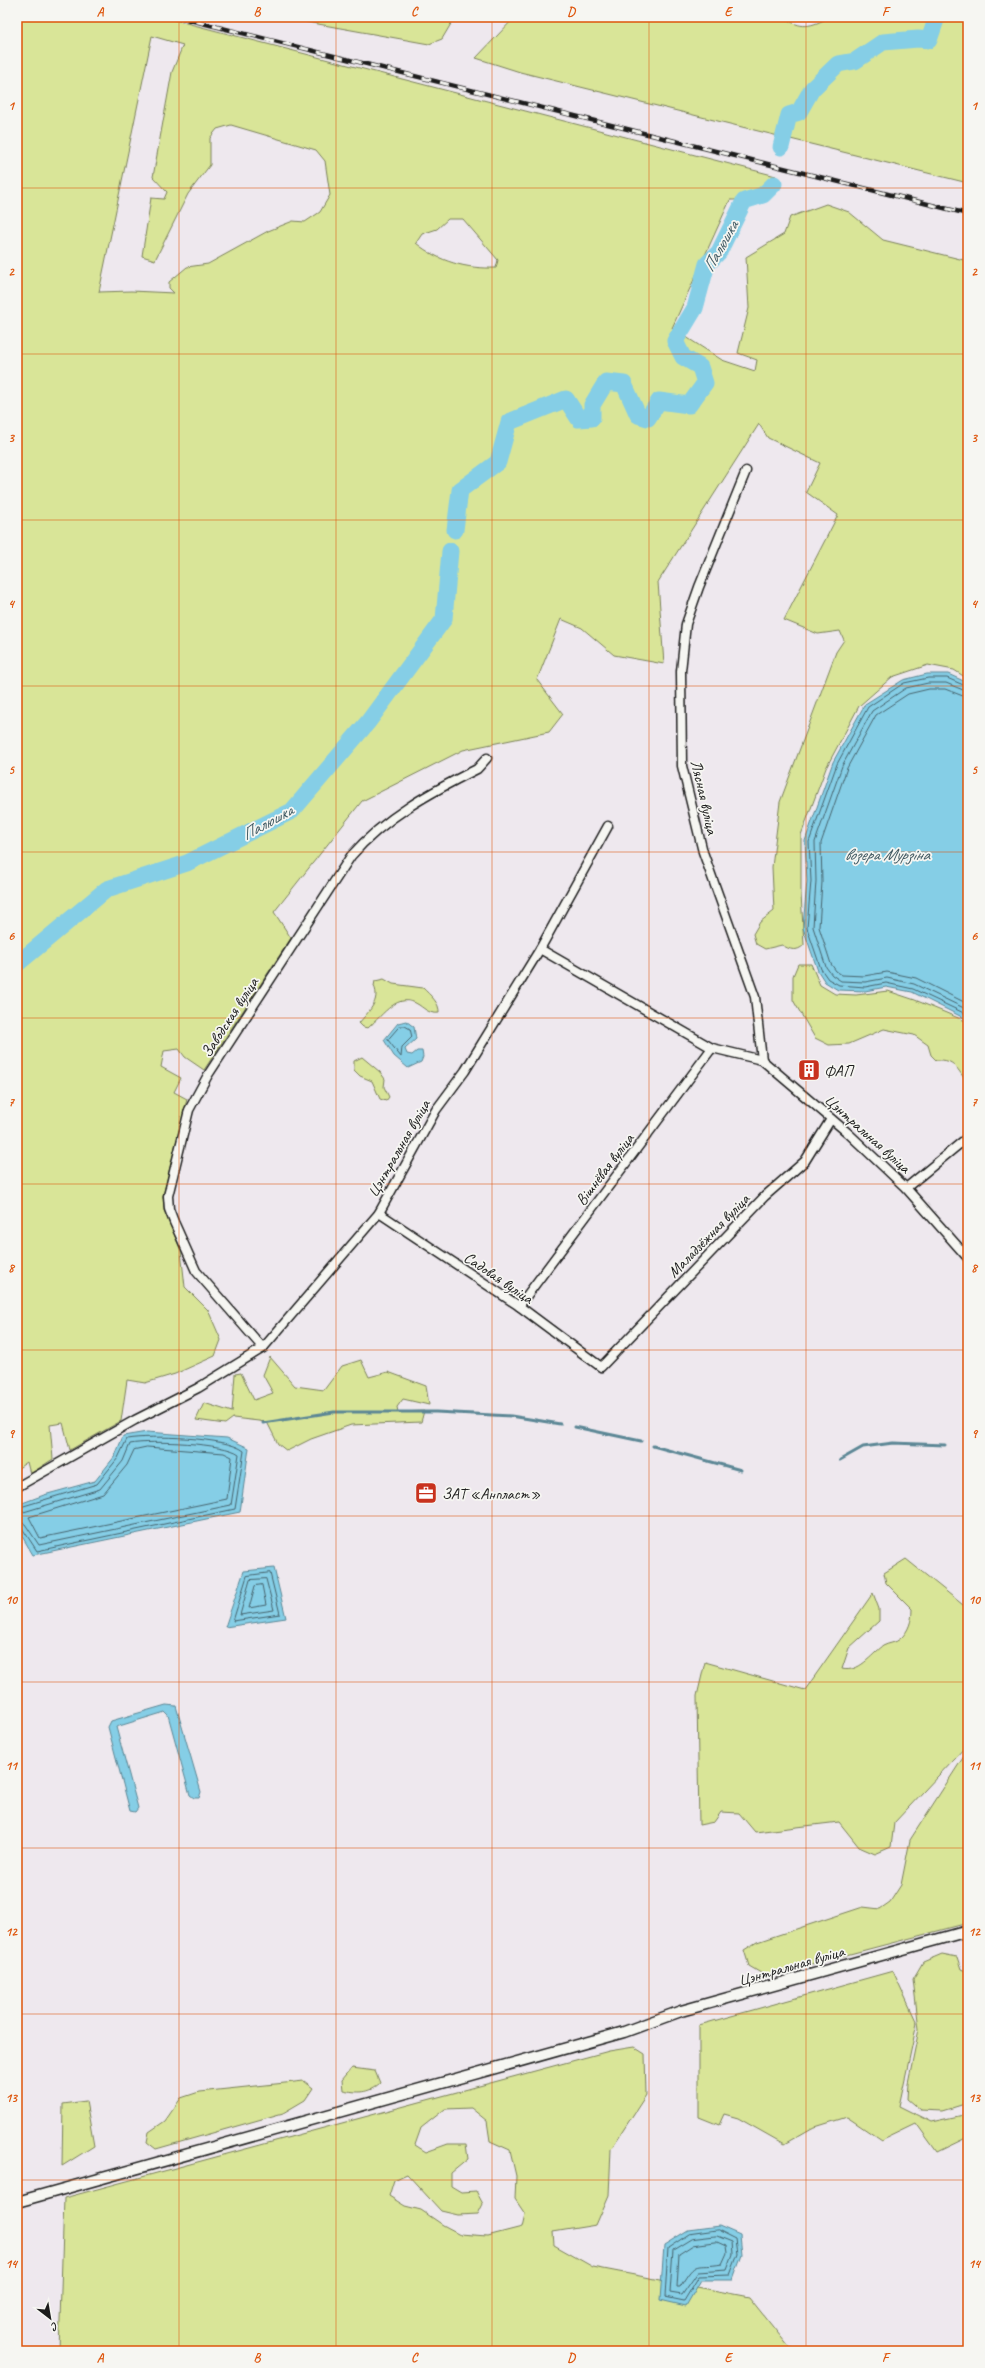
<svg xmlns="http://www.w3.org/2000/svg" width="985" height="2368" viewBox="0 0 985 2368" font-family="Caveat,sans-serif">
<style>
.green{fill:#d9e598;stroke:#7a805a;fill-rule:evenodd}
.water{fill:#85cee6;stroke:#5b8795}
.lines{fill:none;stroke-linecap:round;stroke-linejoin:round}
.shore{stroke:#46636d;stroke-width:1}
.stream{stroke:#5b8795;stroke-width:3}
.river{stroke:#85cee6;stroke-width:17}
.minor-casing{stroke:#1c1c1c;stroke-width:11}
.tertiary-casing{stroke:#1c1c1c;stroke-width:13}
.minor{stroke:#f6f6f2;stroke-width:8}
.tertiary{stroke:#f6f6f2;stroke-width:10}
.rail-casing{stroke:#1c1c1c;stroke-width:4.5}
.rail{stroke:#f6f6f2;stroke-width:3;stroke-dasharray:9;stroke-linecap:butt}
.grid{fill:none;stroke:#de560d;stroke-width:1;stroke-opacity:0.55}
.labels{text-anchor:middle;stroke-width:3.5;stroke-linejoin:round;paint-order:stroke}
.street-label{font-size:16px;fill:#1c1c1c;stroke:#f6f6f2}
.poi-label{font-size:16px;fill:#1c1c1c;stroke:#f6f6f2;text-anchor:start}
.water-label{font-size:17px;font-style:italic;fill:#415a63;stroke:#f6f6f2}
.neatline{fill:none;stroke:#de560d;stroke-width:1.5}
.grid-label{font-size:13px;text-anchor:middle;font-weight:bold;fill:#de560d}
</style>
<rect width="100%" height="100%" fill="#eee8ee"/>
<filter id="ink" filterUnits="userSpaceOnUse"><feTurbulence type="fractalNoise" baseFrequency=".025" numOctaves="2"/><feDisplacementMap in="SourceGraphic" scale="8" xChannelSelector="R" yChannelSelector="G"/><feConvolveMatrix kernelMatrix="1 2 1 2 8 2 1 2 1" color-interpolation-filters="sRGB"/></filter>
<g filter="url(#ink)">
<!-- green -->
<g class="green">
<path d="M17 17H163L776 176C771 198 750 200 730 200L672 328 722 360 755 371 757 360 738 353 749 308 746 257 784 234 790 217 826 204 849 212 883 240 968 261V679L954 670 928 665 892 677 859 706 826 768 801 835V894L804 945C797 952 790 950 782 945L765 949 756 944 753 934 760 922 774 911 772 867 780 802 836 652 844 640 840 631 818 634 784 620 838 515 806 492 820 463 768 438 759 424 658 582 664 664 614 655 582 628 561 619 537 680 563 714 549 732 463 750 362 801 274 912 291 938 204 1070 185 1057 179 1049 164 1051 161 1067 181 1078 174 1092 187 1099 163 1196 164 1210 181 1251 185 1287 208 1310 221 1340 215 1356 175 1374 145 1383 127 1380 121 1421 70 1450 63 1423 50 1425 53 1459 30 1474 27 1462 17 1469ZM152 36 183 45 172 72 153 177 167 192 164 199 151 198 142 256 155 260 188 194 210 165V138L217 129 231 125 316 150 325 161 330 195 320 212 305 222 293 221 268 231 208 264 187 267 169 282V288L174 293 131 291 99 292ZM448 219H463L498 260 496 268C467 269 439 262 416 243L422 234 437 229Z"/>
<path d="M292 17H455L442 39 429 44 307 22Z"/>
<path d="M515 17H783C802 30 810 27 830 17H968V183L520 72 476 58Z"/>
<path d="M798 964H811L820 985 835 994 856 995 888 991 915 1000 968 1022V1083C956 1069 956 1059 936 1060L931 1055 928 1045 914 1035 884 1029 849 1044 829 1045 815 1038 793 1000V976Z"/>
<path d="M384 979 393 984 423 988C430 995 440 1003 439 1013 430 1014 426 1010 419 1005 398 991 384 1014 368 1028L363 1027 359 1023C368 1012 381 1001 374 986L375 981Z"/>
<path d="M362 1057 380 1072 385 1079 384 1087 389 1097 386 1101 380 1099 372 1081 360 1076 354 1070V1061Z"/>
<path d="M270 1357 295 1386 324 1390 342 1366 361 1360 369 1377 388 1372 426 1386 429 1405 403 1399 397 1407 398 1412 424 1411 421 1422 351 1425 311 1439 287 1451 278 1444 267 1422 233 1418 225 1424 196 1420 204 1403 232 1412 235 1374 241 1373 254 1400 273 1393 263 1375Z"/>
<path d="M906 1559 968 1609V1744L894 1823 891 1847 875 1854 859 1847 839 1822 755 1832 739 1813 721 1812 714 1822 699 1825 697 1696 705 1662 805 1690 873 1593 879 1609V1621L849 1648 842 1669C859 1673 871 1655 883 1646 888 1643 896 1643 900 1639 909 1631 912 1620 912 1609L886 1583 884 1573Z"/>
<path d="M968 1750V1923L766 1976 749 1966 744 1950 757 1942 863 1907 880 1909 890 1902 901 1885 910 1840Z"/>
<path d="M942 1954 957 1957 961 1969 968 1972V2103L942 2111 920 2110 907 2099 908 2083 919 2029 913 1979 923 1962Z"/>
<path d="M893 1971 917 2023 899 2106 931 2122 968 2114V2137L937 2152 916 2123 881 2140 847 2117 812 2128 784 2144 738 2118 724 2114 719 2125 699 2117V2025Z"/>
<path d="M634 2047 645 2054 646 2095 611 2149 609 2195 596 2225 553 2232 554 2245 593 2267 749 2297 789 2347 802 2351H59L64 2198 609 2051ZM471 2108 487 2121 490 2141 510 2150 516 2176 515 2199 525 2214 522 2227 487 2236 460 2234 443 2225 421 2210 405 2206 389 2196 394 2180 407 2174 441 2211 458 2215 478 2214 483 2204 476 2191 461 2192 451 2186V2173L468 2159 466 2144H448L426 2152 415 2145 421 2128 445 2109Z"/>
<path d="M352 2068 375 2071 380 2083C368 2094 357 2093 343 2090L342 2080Z"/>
<path d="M304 2081 313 2088 305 2100 283 2113 156 2149 147 2142 149 2132 165 2121 181 2098 199 2092Z"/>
<path d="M86 2101 94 2146 62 2166 63 2104Z"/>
</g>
<!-- water -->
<g class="water">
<path d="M927 674H948L968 683V1020L912 992 886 987 865 991 838 990 825 982 818 971 803 928 807 881 805 841 833 762 865 704 903 680Z"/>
<path d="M406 1021 414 1027 416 1039 405 1049 407 1054 412 1055 417 1051H422L423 1057 421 1062 408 1068 394 1056 384 1040 398 1023Z"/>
<path d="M147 1432 227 1438 249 1448 240 1512 33 1555 19 1531 17 1505 44 1495 95 1481 115 1456 123 1436Z"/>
<path d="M274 1568 286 1618 225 1627 244 1571Z"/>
<path d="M166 1705 176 1706 201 1792 199 1798H194L190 1795 168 1715 165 1712 116 1727 138 1808 135 1812 130 1811 108 1727 111 1721Z"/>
<path d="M719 2226 740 2235 742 2255 733 2280H701L686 2306 660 2300 664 2245 688 2230Z"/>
</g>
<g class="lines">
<!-- shore -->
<g class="shore">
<path d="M968 687 947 678H928L904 683 868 707 837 764 809 842 811 881 807 928 821 969 828 979 839 985 865 987 886 983 913 989 968 1015"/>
<path d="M968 692 946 683H928L906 688 872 711 842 766 815 842 816 881 813 927 826 967 832 975 841 981 865 982 887 978 914 984 968 1010"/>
<path d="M968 698 945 689H929L908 694 876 715 847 768 821 843 822 882 819 927 831 964 836 971 842 975 864 976 887 972 916 978 968 1004"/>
<path d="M400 1026H405L410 1029 412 1037 402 1047 401 1057 388 1040Z"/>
<path d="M147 1447 224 1453 232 1457 227 1499 40 1538 29 1517 103 1494 127 1465 134 1450Z"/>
<path d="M17 1508 97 1484 118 1458 127 1439C150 1435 227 1437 244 1451L235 1509 37 1551 22 1528 17 1526"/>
<path d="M17 1514 100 1489 123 1461 130 1444C150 1440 225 1443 239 1454L231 1505 39 1545 25 1524 17 1521"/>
<path d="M270 1573 280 1614 233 1621 247 1576Z"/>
<path d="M266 1579 274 1610 240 1615 250 1580Z"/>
<path d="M262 1585 266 1605 249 1608 255 1586Z"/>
<path d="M718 2230 736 2239 738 2254 730 2275 699 2276 684 2301 665 2297 668 2248 689 2234Z"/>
<path d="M717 2236 732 2242 733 2254 727 2270 698 2272 682 2295 670 2293 673 2250 691 2239Z"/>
<path d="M717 2242 726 2246 727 2253 722 2264C695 2269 697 2258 680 2287H677L679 2254 693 2245Z"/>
</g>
<!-- stream -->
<g class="stream">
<path d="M263 1423 334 1412H436L511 1416 560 1424"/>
<path d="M575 1427 641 1441"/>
<path d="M653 1446 741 1470"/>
<path d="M840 1460 863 1447 893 1443 945 1445"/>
<path d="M17 2350 19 2351"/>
</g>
<!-- river -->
<g class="river">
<path d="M781 147 789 115 799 112 812 89 838 64 855 61 883 42 918 39 929 40 937 17"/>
<path d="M455 530 460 490 498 462 509 422 566 399 579 419 592 418V405L606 382 624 384 638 415 648 418 659 401 689 405 705 383 700 367 683 357 675 341 695 308 707 264 719 252 744 201 763 195 774 184"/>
<path d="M17 964 107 889 187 863 292 811 368 722 444 619 450 551"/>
</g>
<!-- minor casing -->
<g class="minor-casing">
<g id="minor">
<path d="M746 471 699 587 686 624 681 671 682 766 703 852 755 997 762 1060"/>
<path d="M540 949 608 826"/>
<path d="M906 1188 968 1137"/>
<path d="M379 1213 519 1306 601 1367 765 1196 805 1161 831 1119"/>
<path d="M519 1306 712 1048"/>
<path d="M263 1348 196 1271 174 1222 169 1209 168 1196 189 1110 208 1075 351 856C385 817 431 792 477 769L487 758"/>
<path d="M17 1487 135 1420 198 1388 263 1348 379 1213 436 1110 465 1071 540 949 712 1048 762 1060 848 1133 906 1188 968 1258"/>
</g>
</g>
<!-- tertiary casing -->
<g class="tertiary-casing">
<path id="tertiary" d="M17 2202 624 2032 681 2011 968 1931"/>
</g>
<!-- minor -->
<use href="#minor" class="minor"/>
<!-- tertiary -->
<use href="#tertiary" class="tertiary"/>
<!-- rail casing -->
<g class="rail-casing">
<path id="rail" d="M178 17 968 214"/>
</g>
<!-- rail -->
<use href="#rail" class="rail"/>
</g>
</g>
<!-- grid -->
<path class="grid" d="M179 17V2351M336 17V2351M492 17V2351M649 17V2351M806 17V2351M17 188H968M17 354H968M17 520H968M17 686H968M17 852H968M17 1018H968M17 1184H968M17 1350H968M17 1516H968M17 1682H968M17 1848H968M17 2014H968M17 2180H968"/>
<!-- icons -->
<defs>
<g id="building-square" transform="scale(1.15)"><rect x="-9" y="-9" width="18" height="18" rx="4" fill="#c8321e" stroke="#f6f6f2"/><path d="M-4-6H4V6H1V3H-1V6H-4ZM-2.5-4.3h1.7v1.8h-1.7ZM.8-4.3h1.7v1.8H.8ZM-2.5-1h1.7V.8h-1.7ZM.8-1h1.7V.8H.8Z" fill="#fff"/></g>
<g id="office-square" transform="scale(1.15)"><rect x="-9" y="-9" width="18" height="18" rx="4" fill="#c8321e" stroke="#f6f6f2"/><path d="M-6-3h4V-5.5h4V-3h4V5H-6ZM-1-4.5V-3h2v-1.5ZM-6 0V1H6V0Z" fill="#fff"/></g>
</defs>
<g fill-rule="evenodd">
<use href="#building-square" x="809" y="1070"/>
<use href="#office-square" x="426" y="1493"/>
</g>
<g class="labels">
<!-- street labels -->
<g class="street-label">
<text transform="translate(705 797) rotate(77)" y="6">Лясная вуліца</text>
<text transform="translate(229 1017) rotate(-57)" y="6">Заводская вуліца</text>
<text transform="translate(868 1133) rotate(42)" y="6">Цэнтральная вуліца</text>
<text transform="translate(398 1148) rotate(-60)" y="6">Цэнтральная вуліца</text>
<text transform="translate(604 1169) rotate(-53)" y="6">Вішнёвая вуліца</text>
<text transform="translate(708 1235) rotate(-46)" y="6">Маладзёжная вуліца</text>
<text transform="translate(499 1277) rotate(34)" y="6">Садовая вуліца</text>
<text transform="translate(791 1965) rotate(-16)" y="6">Цэнтральная вуліца</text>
</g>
<!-- poi labels -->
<g class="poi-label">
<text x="824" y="1076">ФАП</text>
<text x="442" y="1499">ЗАТ «Анпласт»</text>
</g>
<!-- water labels -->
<g class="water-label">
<text transform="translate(720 246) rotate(-61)" y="6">Палюшка</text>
<text transform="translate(267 822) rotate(-29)" y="6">Палюшка</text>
<text x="887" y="860">возера Мурзіна</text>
</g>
</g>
<!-- margin -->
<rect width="985" height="2368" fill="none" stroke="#f6f6f2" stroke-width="44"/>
<!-- north arrow -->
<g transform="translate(50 2318) rotate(149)" stroke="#f6f6f2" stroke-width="3" paint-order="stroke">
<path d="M0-3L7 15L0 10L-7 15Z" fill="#1c1c1c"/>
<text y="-6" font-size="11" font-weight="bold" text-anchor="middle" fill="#1c1c1c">С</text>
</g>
<rect x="22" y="22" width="941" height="2324" class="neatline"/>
<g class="grid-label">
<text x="100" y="16">A</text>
<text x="257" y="16">B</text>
<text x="414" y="16">C</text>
<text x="571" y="16">D</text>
<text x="728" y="16">E</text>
<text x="885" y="16">F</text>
<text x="11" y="110">1</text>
<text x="974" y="110">1</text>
<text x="11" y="276">2</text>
<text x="974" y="276">2</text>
<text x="11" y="442">3</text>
<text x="974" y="442">3</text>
<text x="11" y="608">4</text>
<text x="974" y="608">4</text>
<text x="11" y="774">5</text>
<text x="974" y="774">5</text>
<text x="11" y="940">6</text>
<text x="974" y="940">6</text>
<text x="11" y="1106">7</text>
<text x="974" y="1106">7</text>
<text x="11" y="1272">8</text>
<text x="974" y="1272">8</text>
<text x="11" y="1438">9</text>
<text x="974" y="1438">9</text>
<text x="11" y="1604">10</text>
<text x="974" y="1604">10</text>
<text x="11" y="1770">11</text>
<text x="974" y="1770">11</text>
<text x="11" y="1936">12</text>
<text x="974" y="1936">12</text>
<text x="11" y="2102">13</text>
<text x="974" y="2102">13</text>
<text x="11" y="2268">14</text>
<text x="974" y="2268">14</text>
<text x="100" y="2362">A</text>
<text x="257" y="2362">B</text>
<text x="414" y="2362">C</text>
<text x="571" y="2362">D</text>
<text x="728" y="2362">E</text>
<text x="885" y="2362">F</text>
</g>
</svg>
